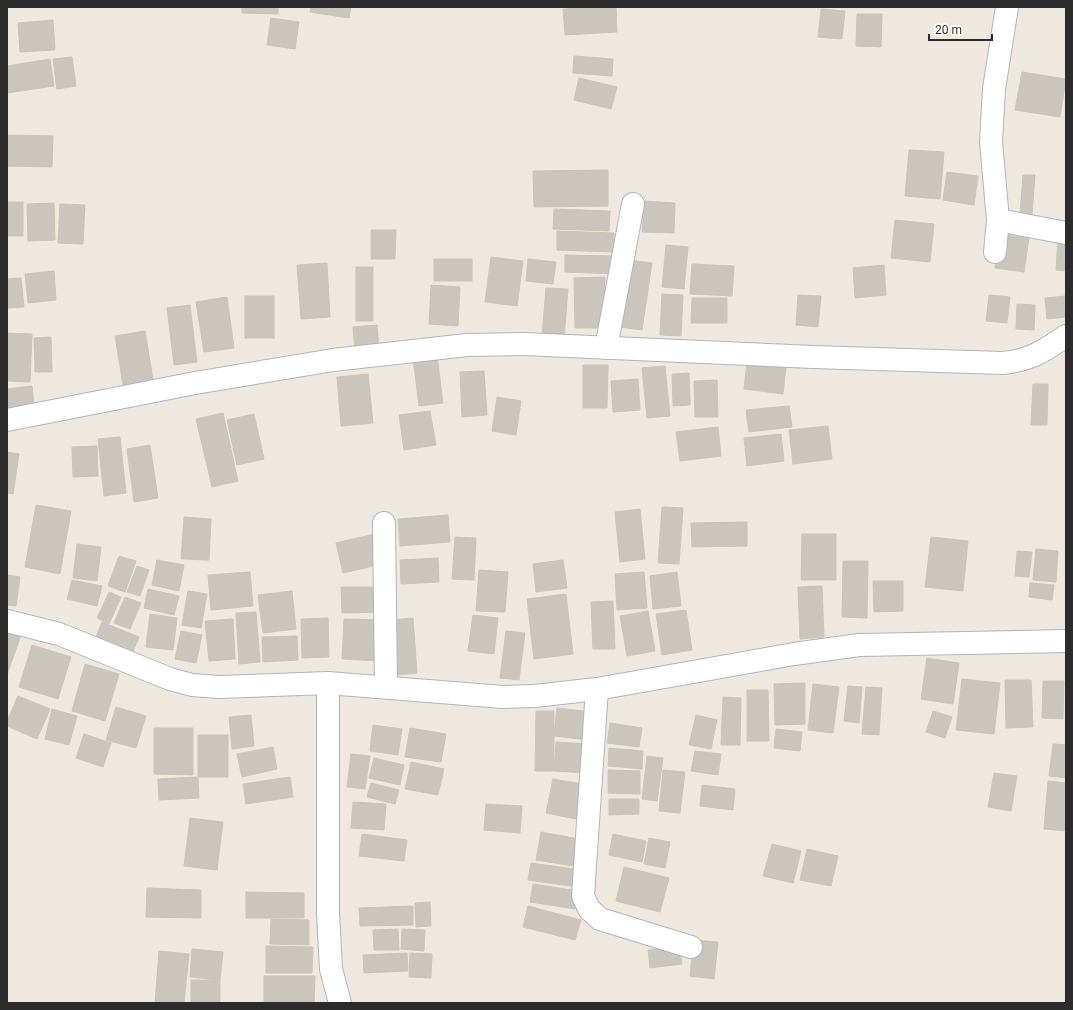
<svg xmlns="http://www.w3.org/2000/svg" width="1073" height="1010" viewBox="0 0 1073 1010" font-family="Roboto,sans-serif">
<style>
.building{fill:#cac5bd;stroke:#cbc5b7}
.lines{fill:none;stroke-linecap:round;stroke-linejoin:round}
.minor-casing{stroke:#b2b3c1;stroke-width:24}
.minor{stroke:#fff;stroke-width:22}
</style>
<rect width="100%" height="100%" fill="#efe8de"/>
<!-- building -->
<g class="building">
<path d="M242 7H278V14L242 13Z"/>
<path d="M311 7H351L349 18 310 12Z"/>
<path d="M599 7H616L617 32 565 35 563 9Z"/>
<path d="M821 9 845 11 842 39 818 37Z"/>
<path d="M857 14H882L881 47 856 46Z"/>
<path d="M271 18 299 22 295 49 267 45Z"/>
<path d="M53 20 55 50 20 52 18 23Z"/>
<path d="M574 56 613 59 612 76 573 73Z"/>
<path d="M72 57 76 86 57 89 53 59Z"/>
<path d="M50 59 54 86 7 93V66Z"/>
<path d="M1022 72 1066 79 1060 117 1015 110Z"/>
<path d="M579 78 617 87 611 109 574 100Z"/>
<path d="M7 135 53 136 52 167 7 166Z"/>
<path d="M909 150 944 152 940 199 905 196Z"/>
<path d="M608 170V206L534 207 533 171Z"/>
<path d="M947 172 978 176 974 205 943 200Z"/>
<path d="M1023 175H1035L1032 215 1020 214Z"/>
<path d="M644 201 675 203 674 233 642 232Z"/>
<rect x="7" y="202" width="16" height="34"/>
<path d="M54 203 55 240 28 241 27 204Z"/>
<path d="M60 204 85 205 83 244 58 243Z"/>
<path d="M554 209 610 211 609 231 553 229Z"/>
<path d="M895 220 934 224 930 262 891 258Z"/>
<path d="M371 230H396L395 259H371Z"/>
<path d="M557 231 614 233 613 252 557 250Z"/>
<path d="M999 234 1029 238 1024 272 995 268Z"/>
<path d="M1058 237 1066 238V271L1056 270Z"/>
<path d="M666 245 688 247 684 289 662 287Z"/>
<path d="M565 255 615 256V274L565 272Z"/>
<path d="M491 257 523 261 517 306 485 302Z"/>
<rect x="434" y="259" width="38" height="22"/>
<path d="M528 259 556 262 553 284 526 281Z"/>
<path d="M630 260 652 263 642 330 620 327Z"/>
<path d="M327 263 330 317 301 319 297 265Z"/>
<path d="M692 264 734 266 732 296 690 294Z"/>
<path d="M884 265 886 295 855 298 853 268Z"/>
<rect x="356" y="267" width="17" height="54"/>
<path d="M54 271 56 300 28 303 25 274Z"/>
<path d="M605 277V328H575L574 278Z"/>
<path d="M21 278 24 307 7 308V279Z"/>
<path d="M431 285 460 287 458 326 429 324Z"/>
<path d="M546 288 568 289 564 338 542 336Z"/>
<path d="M662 294 683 295 681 336 660 335Z"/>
<path d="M798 295 821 296 818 327 796 325Z"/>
<path d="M989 295 1010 297 1007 323 986 321Z"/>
<rect x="245" y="296" width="29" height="42"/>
<path d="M1066 296V317L1047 319 1045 298Z"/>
<path d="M227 297 234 348 204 352 196 302Z"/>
<path d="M692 298H727V323H691Z"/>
<path d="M1017 304 1035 305 1034 330 1016 329Z"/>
<path d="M190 305 197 362 174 365 167 308Z"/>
<path d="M377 325 379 350 355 352 353 327Z"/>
<path d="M145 331 154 386 124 391 115 336Z"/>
<path d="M7 333 32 334 30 382 7 381Z"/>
<path d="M51 337 52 372H35L34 338Z"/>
<path d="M437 355 443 403 419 406 413 358Z"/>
<path d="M747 362 786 367 783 394 744 389Z"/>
<path d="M583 365H608L607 408H583Z"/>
<path d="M665 366 670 416 647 418 642 368Z"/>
<path d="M484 371 487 415 462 417 460 372Z"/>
<path d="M689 373 690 405 673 406 672 374Z"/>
<path d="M368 374 373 423 341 426 337 377Z"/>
<path d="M638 379 640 410 613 412 611 381Z"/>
<path d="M717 380 718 417H695L694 381Z"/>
<path d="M1033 384H1048L1047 425H1031Z"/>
<path d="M32 386 35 414 7 417V389Z"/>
<path d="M497 397 521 401 516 435 492 431Z"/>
<path d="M789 406 792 427 749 432 746 410Z"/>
<path d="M430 411 436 445 404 450 399 415Z"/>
<path d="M223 413 238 481 212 487 196 419Z"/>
<path d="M254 414 264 459 237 465 227 420Z"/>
<path d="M828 426 832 459 793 464 789 430Z"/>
<path d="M718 427 721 456 680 461 676 432Z"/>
<path d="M781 434 784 461 747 466 744 438Z"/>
<path d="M120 437 126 493 104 496 98 439Z"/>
<path d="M150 445 158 498 134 502 127 449Z"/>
<path d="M97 446 98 476 73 477 72 447Z"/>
<path d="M7 452 19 454 13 494 7 493Z"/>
<path d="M36 505 71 511 60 574 25 567Z"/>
<path d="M662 507 683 508 679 564 658 563Z"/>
<path d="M640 509 645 559 620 562 615 512Z"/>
<path d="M448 515 450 542 400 546 398 519Z"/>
<path d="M184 517 211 519 209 560 181 559Z"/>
<path d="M747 522V546L692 547 691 523Z"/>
<path d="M375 534 382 564 343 573 336 543Z"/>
<path d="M802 534H836V580H801Z"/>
<path d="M455 537 476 538 474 580 452 579Z"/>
<path d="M931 537 968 541 963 591 925 587Z"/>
<path d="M77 544 101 547 97 581 73 578Z"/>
<path d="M1036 549 1058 551 1056 582 1033 580Z"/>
<path d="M1017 551 1032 552 1029 577 1015 576Z"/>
<path d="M119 556 136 561 125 592 108 586Z"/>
<path d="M438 558 439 582 401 584 400 560Z"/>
<path d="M157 560 184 565 179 591 152 585Z"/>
<path d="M563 560 567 588 536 592 533 564Z"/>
<path d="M843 561H868L867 618 842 617Z"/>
<path d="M137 566 149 570 140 596 127 592Z"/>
<path d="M479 570 508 572 505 612 476 611Z"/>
<path d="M250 572 253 606 211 610 208 575Z"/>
<path d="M644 572 647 608 617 610 615 574Z"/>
<path d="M677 572 681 606 653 609 650 576Z"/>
<path d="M7 575 20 577 16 606 7 605Z"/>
<path d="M72 580 102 586 97 606 67 599Z"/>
<path d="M873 581H903V611L874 612Z"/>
<path d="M1030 583 1054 585 1052 600 1029 597Z"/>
<path d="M822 586 824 637 800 639 798 587Z"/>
<path d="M341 587H383V612L342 613Z"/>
<path d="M148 589 179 596 174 615 144 608Z"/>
<path d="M188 591 207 594 201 628 182 625Z"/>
<path d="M292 591 296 629 263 633 258 595Z"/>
<path d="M109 592 121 597 109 624 97 618Z"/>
<path d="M566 594 573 654 534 659 527 599Z"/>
<path d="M125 597 141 603 130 629 114 623Z"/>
<path d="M613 601 615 649H593L591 602Z"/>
<path d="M686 610 692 650 662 655 656 614Z"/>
<path d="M648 611 655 651 627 656 620 616Z"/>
<path d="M256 612 260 662 239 664 236 613Z"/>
<path d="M150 614 177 618 173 650 146 647Z"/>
<path d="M473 615 498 618 494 654 468 651Z"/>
<path d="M328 618 329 657 302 658 301 619Z"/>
<path d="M413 618 417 673 396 675 392 620Z"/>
<path d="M233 619 235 659 209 661 205 621Z"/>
<path d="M344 619 383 620 381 661 342 659Z"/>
<path d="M102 622 139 637 132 654 95 639Z"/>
<path d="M7 630 21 635 7 675Z"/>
<path d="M181 631 202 635 196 663 175 659Z"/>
<path d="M506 631 525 633 519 680 500 678Z"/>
<path d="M297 636 298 660 263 662 262 637Z"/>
<path d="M32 645 71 657 58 699 19 687Z"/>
<path d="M927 658 959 663 953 704 921 699Z"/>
<path d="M85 664 119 674 105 721 72 711Z"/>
<path d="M962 679 1000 683 994 734 956 730Z"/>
<path d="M1005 680H1031L1033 727 1006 728Z"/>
<path d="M1043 681H1064L1063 719 1042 718Z"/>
<path d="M805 683V724L775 725 774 684Z"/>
<path d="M813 684 839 687 833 733 808 730Z"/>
<path d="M848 686 862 687 859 723 844 721Z"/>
<path d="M866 687 882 688 879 735 862 734Z"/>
<path d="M747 690H768L769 741H747Z"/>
<path d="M18 696 50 709 37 739 7 726V721Z"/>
<path d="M723 697 741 698 740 745H721Z"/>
<path d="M116 707 146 716 136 748 106 740Z"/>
<path d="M557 708 592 712 589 740 554 736Z"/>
<path d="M52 709 77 716 69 745 45 739Z"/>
<path d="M536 711H554V771H535Z"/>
<path d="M933 711 952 717 945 738 926 732Z"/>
<path d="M251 715 254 746 232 749 229 717Z"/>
<path d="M696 715 717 720 711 749 689 745Z"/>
<path d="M610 723 642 728 639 747 607 743Z"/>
<path d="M373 725 402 729 398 755 370 751Z"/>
<path d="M154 728H193V775L154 774Z"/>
<path d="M410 728 446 734 441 762 405 757Z"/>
<path d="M776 729 802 732 800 751 774 748Z"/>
<path d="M84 734 111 743 103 767 76 758Z"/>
<rect x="198" y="735" width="30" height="42"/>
<path d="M556 742 589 744 588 773 554 771Z"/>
<path d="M1053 744 1066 745V778L1049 776Z"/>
<path d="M273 747 277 769 242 777 237 754Z"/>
<path d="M609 748 643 751 642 769 608 766Z"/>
<path d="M695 751 721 754 718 775 691 771Z"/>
<path d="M351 754 370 756 365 789 347 787Z"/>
<path d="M647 756 663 758 657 801 642 799Z"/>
<path d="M374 758 404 765 400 785 369 778Z"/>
<path d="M411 762 444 769 438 795 405 789Z"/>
<path d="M608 770 640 771V794L608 793Z"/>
<path d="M663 770 685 772 680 813 659 811Z"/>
<path d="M994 773 1017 776 1011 811 988 807Z"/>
<path d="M198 777 199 798 159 800 158 779Z"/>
<path d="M290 777 293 797 246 804 243 784Z"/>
<path d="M553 779 588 785 581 820 546 813Z"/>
<path d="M1048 781 1066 783V831L1044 829Z"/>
<path d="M371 783 399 790 395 804 367 797Z"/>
<path d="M702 785 735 789 733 810 700 806Z"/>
<path d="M609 799H639V814L609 815Z"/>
<path d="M353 802 386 804 384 830 351 828Z"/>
<path d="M486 804 522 806 520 833 484 830Z"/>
<path d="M190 818 223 822 217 870 184 866Z"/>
<path d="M541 832 579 839 574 866 536 860Z"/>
<path d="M362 834 407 840 404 861 359 856Z"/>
<path d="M613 834 646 841 642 862 609 855Z"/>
<path d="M649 838 670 842 665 868 644 864Z"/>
<path d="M772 844 801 851 793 883 763 876Z"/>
<path d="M807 849 838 856 831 886 800 880Z"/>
<path d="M531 863 581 870 578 887 528 880Z"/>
<path d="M624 867 669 878 660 912 616 901Z"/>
<path d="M533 884 578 891 575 909 530 902Z"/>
<path d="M147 888 201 890V918L146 917Z"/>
<path d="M246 892 304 893V918H246Z"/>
<path d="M430 902 431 926 416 927 415 903Z"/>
<path d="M413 906V925L360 926 359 908Z"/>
<path d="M528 906 581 920 575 940 523 927Z"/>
<path d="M271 919 309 920V945L270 944Z"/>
<path d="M398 929 399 950H374L373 930Z"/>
<path d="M402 929 425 930 424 951 401 949Z"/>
<path d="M694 940 718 942 714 979 690 976Z"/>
<path d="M266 946 313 947 312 973H266Z"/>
<path d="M679 946 682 964 650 968 648 950Z"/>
<path d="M192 949 223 952 220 980 190 977Z"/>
<path d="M159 951 189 954 184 1003H155Z"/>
<path d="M407 953 408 971 364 973 363 955Z"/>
<path d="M410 953 432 954 431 978 409 977Z"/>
<path d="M264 976H315L314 1003H264Z"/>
<rect x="191" y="980" width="29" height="23"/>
</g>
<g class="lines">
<!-- minor casing -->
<g class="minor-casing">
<g id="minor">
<path d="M998 220 1066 233"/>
<path d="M995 252 998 220 991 142 994 89 1007 7"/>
<path d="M606 348 633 204"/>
<path d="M7 420 195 383 333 360 467 345 524 344 813 357 1003 363C1032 360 1043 351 1066 336"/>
<path d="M384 523 386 686"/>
<path d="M7 621 59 634 170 679 192 685 219 687 328 683 503 697 534 696 597 689 794 654 859 645 1066 641"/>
<path d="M328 683V913L331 969 340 1003"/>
<path d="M597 689 583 896 589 909 600 919 691 947"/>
</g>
</g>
<!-- minor -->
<use href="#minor" class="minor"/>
</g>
<!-- border -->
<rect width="1073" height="1010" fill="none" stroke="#2c2c2c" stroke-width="16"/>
<!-- scale -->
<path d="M929 34v6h63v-6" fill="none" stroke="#2c2c2c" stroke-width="2"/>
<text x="935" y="34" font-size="12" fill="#2c2c2c" stroke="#ffffff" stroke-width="3" paint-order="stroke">20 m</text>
</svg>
